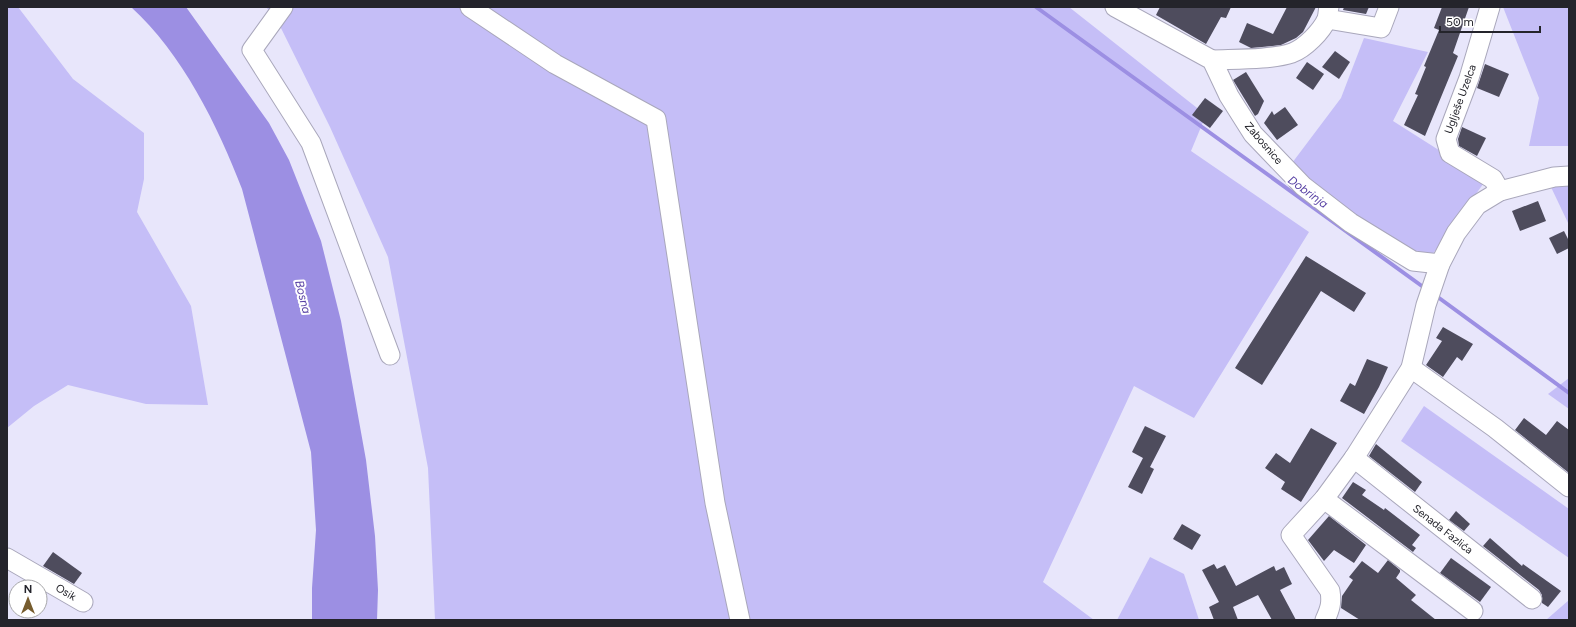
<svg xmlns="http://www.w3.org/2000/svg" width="1576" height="627" viewBox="0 0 1576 627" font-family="Figtree,sans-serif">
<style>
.green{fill:#c5bef7}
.water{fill:#9c8fe3}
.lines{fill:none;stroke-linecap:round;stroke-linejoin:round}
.stream{stroke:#9c8fe3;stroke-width:4}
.building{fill:#4e4c5d}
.minor-casing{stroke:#a9a7bb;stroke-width:21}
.minor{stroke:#fff;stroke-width:19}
.labels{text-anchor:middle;stroke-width:4;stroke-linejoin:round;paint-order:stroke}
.street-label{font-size:11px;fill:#24242b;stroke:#fff}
.water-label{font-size:12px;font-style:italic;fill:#5841a4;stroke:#fff}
</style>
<rect width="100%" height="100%" fill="#e8e6fb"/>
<!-- green -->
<g class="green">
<path d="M7 7H18L73 79 144 133V179L137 212 191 306 208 405 146 404 68 385 34 406 7 428Z"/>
<path d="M266 7H1069L1206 115 1191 151 1309 232 1194 418 1134 386 1043 582 1094 620H435L428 468 388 257 330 127 276 18Z"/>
<path d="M1503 7H1569V146H1529L1539 98Z"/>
<path d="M1364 38 1428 52 1393 121 1486 180 1424 266 1283 175 1341 98Z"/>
<path d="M1569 184V225L1550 185Z"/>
<path d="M1569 378V409L1548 394Z"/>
<path d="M1424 406 1569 509V558L1401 441Z"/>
<path d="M1150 557 1184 574 1199 620H1117Z"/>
<path d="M1569 600V620H1546Z"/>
</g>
<!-- water -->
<path class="water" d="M131 7H186L269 123 289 160 321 241 341 321 366 460 375 536 378 590 377 620H312V588L316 530 311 452 242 189C218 126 182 53 131 7Z"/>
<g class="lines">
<!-- stream -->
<g class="stream">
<path d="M1036 7 1426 289"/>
<path d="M1435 295 1569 393"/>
</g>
</g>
<!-- building -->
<g class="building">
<path d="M1160 7H1231L1226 18 1221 17 1206 44 1156 15Z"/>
<path d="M1287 7H1316L1303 32 1296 38 1281 45 1262 47 1251 48 1239 42 1247 23 1273 34Z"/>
<path d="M1344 7H1369L1366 14 1343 10Z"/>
<path d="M1442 7H1469L1453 53 1458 56 1425 136 1404 125 1418 95 1415 94 1426 67 1424 66 1439 30 1434 28Z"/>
<path d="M1335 51 1350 62 1339 79 1322 67Z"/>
<path d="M1307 62 1324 74 1313 90 1296 78Z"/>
<path d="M1485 64 1509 74 1499 97 1477 88Z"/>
<path d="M1246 72 1264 101 1258 114 1255 116 1233 80Z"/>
<path d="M1205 98 1223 111 1210 128 1192 115Z"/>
<path d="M1285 107 1298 125 1277 140 1264 123 1272 111 1274 115Z"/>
<path d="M1462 127 1486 138 1477 156 1459 146 1458 139Z"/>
<path d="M1538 201 1546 221 1520 231 1512 211Z"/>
<path d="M1564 231 1569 241V248L1557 254 1549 238Z"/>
<path d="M1306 256 1366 293 1354 312 1321 291 1262 385 1235 368Z"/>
<path d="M1443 327 1473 344 1462 361 1457 357 1443 377 1426 365 1442 341 1436 338Z"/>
<path d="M1367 359 1388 367 1379 387 1364 414 1340 401 1350 383 1355 386Z"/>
<path d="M1524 418 1546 435 1557 421 1569 430V473L1515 430Z"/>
<path d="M1145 426 1166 436 1150 467 1154 469 1142 494 1128 487 1143 458 1132 452Z"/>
<path d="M1311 428 1337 443 1301 502 1281 489 1285 482 1265 468 1276 453 1290 463Z"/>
<path d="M1376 444 1422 482 1415 492 1369 456Z"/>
<path d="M1353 482 1366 490 1362 495 1384 510 1385 508 1420 535 1412 545 1416 548 1413 552 1342 498Z"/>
<path d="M1456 511 1470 524 1464 531 1449 520Z"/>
<path d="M1329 516 1366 545 1354 563 1334 550 1324 561 1308 540Z"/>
<path d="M1182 524 1201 535 1192 550 1173 539Z"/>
<path d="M1490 538 1522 566 1523 564 1561 591 1548 607 1542 603V595L1539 590 1483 546Z"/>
<path d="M53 552 82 573 74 584 43 566Z"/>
<path d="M1451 558 1491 587 1480 602 1440 573Z"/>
<path d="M1388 560 1400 570V572L1396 578 1416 595 1411 600 1436 620H1360L1341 608 1342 596 1353 580 1349 577 1362 561 1378 573Z"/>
<path d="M1214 564 1217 569 1225 565 1236 586 1274 566 1276 571 1284 567 1292 584 1280 590 1296 620H1272L1258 595 1233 607 1238 620H1214L1209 607 1219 602 1202 570Z"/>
</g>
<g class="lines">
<!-- minor casing -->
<g class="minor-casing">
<g id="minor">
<path d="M283 7 252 50 311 143 390 355"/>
<path d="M470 7 555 64 656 119 715 503 740 620"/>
<path d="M1115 7 1212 60 1229 96 1253 134 1303 186 1351 223 1413 261 1440 264"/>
<path d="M1490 7 1469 78 1446 139 1450 153 1493 179 1500 191"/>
<path d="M1327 19 1381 28 1389 7"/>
<path d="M1212 60C1235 59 1271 60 1292 53 1305 48 1321 32 1327 19 1328 16 1328 11 1329 7"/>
<path d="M1411 368 1495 428 1569 487"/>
<path d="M1354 458 1532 599"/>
<path d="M1324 499 1473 611"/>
<path d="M7 558 83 602"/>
<path d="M1325 620C1330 609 1332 603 1330 591L1291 535 1324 499 1354 458 1411 368 1426 305 1440 264 1456 233 1477 205 1500 191 1554 177 1569 176"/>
</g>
</g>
<!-- minor -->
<use href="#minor" class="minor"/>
</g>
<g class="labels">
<!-- street labels -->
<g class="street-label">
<text transform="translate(1460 99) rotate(-70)" y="4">Uglješe Uzelca</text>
<text transform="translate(1264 143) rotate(49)" y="4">Zabosnice</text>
<text transform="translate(1443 529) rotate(38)" y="4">Senada Fazlića</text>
<text transform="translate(66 592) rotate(30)" y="4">Osik</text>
</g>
<!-- water labels -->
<g class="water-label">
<text transform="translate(1308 192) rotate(36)" y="4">Dobrinja</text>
<text transform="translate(303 297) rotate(76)" y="4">Bosna</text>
</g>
</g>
<!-- border -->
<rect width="1576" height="627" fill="none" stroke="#24242b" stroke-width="16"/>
<!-- north arrow -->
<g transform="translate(28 599)"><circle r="19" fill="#ffffff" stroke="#a7a7aa"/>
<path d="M0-3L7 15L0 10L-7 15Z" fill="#765c2e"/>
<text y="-6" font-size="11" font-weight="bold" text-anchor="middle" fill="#24242b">N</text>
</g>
<!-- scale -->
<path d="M1440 26v6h100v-6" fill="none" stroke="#24242b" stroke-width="2"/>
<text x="1446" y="26" font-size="12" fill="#24242b" stroke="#ffffff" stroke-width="3" paint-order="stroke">50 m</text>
</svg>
